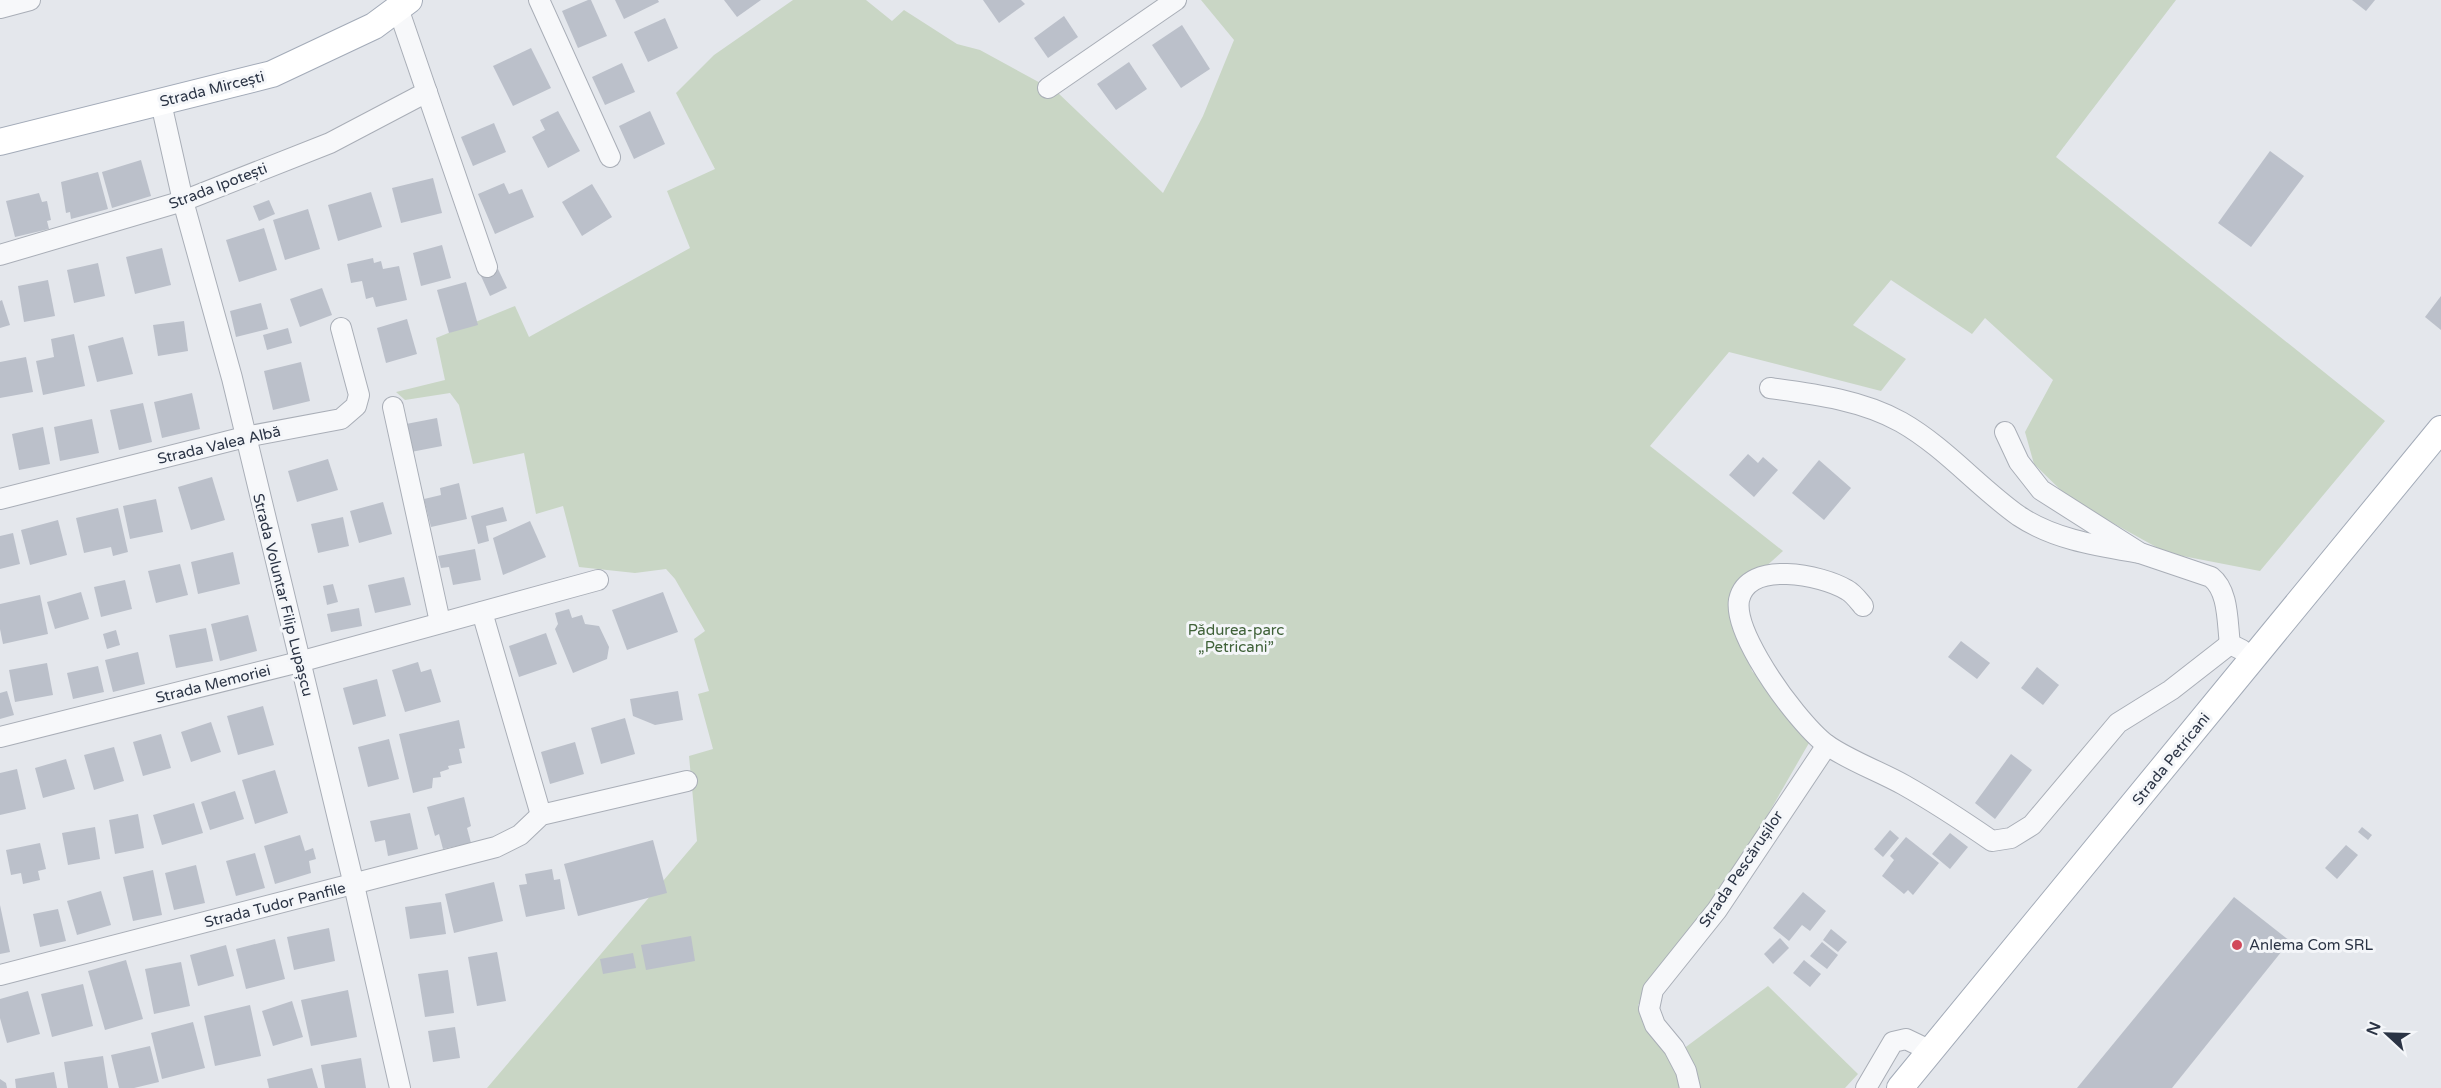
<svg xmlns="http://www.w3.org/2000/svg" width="2441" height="1088" viewBox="0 0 2441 1088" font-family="'Varela Round',sans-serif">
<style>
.green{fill:#c9d6c5}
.building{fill:#bbc0ca}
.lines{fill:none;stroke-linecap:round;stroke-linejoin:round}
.minor-casing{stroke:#a9aeb7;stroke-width:22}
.major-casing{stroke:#a3abb8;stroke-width:28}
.minor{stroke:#f7f8fa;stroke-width:20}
.major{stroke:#fff;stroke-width:26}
.poi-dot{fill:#d1495b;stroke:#f4f6f9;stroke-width:2}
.labels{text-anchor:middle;stroke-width:6;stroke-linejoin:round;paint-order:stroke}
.street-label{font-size:15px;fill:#2b3445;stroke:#f4f6f9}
.park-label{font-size:15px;fill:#3f6138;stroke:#f4f6f9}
.poi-label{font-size:15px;fill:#2b3445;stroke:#f4f6f9;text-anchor:start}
</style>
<rect width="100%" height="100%" fill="#e4e7ec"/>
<!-- green -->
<path class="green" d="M793 0H866L892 21 904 10 957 44 980 50 1057 92 1163 193 1203 116 1234 40 1201 0H2176L2056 157 2385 421 2260 571 2167 553 2071 500 2034 464 2025 432 2053 380 1985 318 1972 334 1891 280 1853 325 1906 359 1881 391 1729 352 1650 446 1783 551 1730 599 1752 671 1813 736 1744 856 1638 1005 1671 1058 1768 986 1858 1074 1845 1088H487L697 841 689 756 713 749 698 694 709 691 694 639 705 631 675 579 666 569 635 573 579 567 563 506 536 514 524 453 473 464 459 405 450 393 405 400 396 392 445 380 436 338 515 306 529 337 690 248 667 191 715 169 676 93 714 55Z"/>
<!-- building -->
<g class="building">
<path d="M588 0H591L607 36 578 48 562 11Z"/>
<path d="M615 0H658L659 2 624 19Z"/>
<path d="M724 0H761L737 17Z"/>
<path d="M983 0H1021L1025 4 999 23Z"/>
<path d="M2352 0H2375L2366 11Z"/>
<path d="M1064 16 1078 37 1048 58 1034 38Z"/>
<path d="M665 18 678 48 648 62 634 32Z"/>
<path d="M1182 25 1210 69 1181 88 1152 45Z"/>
<path d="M531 48 551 88 513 106 493 66Z"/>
<path d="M1129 62 1147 89 1116 110 1097 84Z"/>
<path d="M622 63 635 92 605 105 592 77Z"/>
<path d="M558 111 580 151 548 168 532 137 545 130 540 120Z"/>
<path d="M650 111 665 144 634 159 619 126Z"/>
<path d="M494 123 506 152 473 166 461 137Z"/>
<path d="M2270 151 2304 176 2251 247 2218 223Z"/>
<path d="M141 160 151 196 112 208 102 172Z"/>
<path d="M98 172 108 209 71 219 70 212 66 213 61 182Z"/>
<path d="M433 178 442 213 401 223 392 188Z"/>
<path d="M504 183 509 194 522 189 534 217 495 234 478 194Z"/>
<path d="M592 184 612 217 582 236 562 202Z"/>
<path d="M371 192 382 227 338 241 328 205Z"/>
<path d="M39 193 42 202 47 201 51 220 47 221 49 229 15 237 6 201Z"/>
<path d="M269 200 275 214 259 221 253 206Z"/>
<path d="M308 209 320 249 285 260 273 220Z"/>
<path d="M264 228 277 270 239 282 226 240Z"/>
<path d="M442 245 451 278 421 286 413 253Z"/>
<path d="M162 248 171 285 135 294 126 257Z"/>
<path d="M373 258 374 263 381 261 383 269 399 266 407 300 376 307 373 297 366 299 362 281 351 283 347 264Z"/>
<path d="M98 263 105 296 74 303 67 270Z"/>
<path d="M498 269 507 288 490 296 481 276Z"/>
<path d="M48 280 55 316 24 322 18 286Z"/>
<path d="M466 282 478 325 449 333 437 290Z"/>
<path d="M322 288 332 315 300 327 290 299Z"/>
<path d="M2441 296V330L2425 317Z"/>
<path d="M2 300 10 325 0 328V301Z"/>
<path d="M261 303 268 329 236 337 230 311Z"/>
<path d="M407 319 417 354 386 363 377 328Z"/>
<path d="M184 321 188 351 158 356 153 325Z"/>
<path d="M288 328 292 343 267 350 263 335Z"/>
<path d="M74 334 85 386 43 395 36 361 54 357 51 339Z"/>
<path d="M123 337 133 374 97 382 88 346Z"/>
<path d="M26 357 33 392 0 398V362Z"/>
<path d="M301 362 310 401 273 410 264 371Z"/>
<path d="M192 393 200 429 162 438 154 402Z"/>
<path d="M143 403 152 442 119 450 110 410Z"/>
<path d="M437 418 442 446 411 452 406 424Z"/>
<path d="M92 419 99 453 60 461 54 427Z"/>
<path d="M43 427 50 464 19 470 12 434Z"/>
<path d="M1748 454 1758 463 1763 457 1778 470 1754 497 1729 475Z"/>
<path d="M328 459 338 490 297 502 288 471Z"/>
<path d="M1819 460 1851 488 1824 520 1792 493Z"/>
<path d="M212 477 225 520 191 530 178 487Z"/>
<path d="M459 483 467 519 431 527 424 499 441 495 440 488Z"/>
<path d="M156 499 163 532 130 539 123 506Z"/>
<path d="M383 502 392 534 359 543 350 511Z"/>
<path d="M503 507 507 521 486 526 489 541 478 544 471 516Z"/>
<path d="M118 508 128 552 113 556 111 547 84 553 76 518Z"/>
<path d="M343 517 349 546 318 553 311 524Z"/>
<path d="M58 520 67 555 30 565 21 530Z"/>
<path d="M530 521 546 557 503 575 493 538Z"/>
<path d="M13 533 20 564 0 569V536Z"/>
<path d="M475 549 481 580 453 585 449 567 441 568 438 556Z"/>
<path d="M233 552 240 584 198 594 191 562Z"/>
<path d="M180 564 188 595 156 603 148 571Z"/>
<path d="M404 577 411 605 375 613 368 585Z"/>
<path d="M125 580 132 609 101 617 94 587Z"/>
<path d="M333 584 338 602 327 605 323 586Z"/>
<path d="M81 592 89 619 55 629 47 602Z"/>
<path d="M663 592 678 632 627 650 612 610Z"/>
<path d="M40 595 48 634 3 644 0 629V604Z"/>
<path d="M359 608 362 626 331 632 327 614Z"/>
<path d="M569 609 572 618 582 615 585 624 599 626 609 647 607 659 573 673 555 629 558 624 555 613Z"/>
<path d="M248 615 257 651 220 661 211 624Z"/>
<path d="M206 628 213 661 176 668 169 635Z"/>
<path d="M116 630 120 645 107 649 103 634Z"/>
<path d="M546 633 557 664 519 677 509 646Z"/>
<path d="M1961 641 1990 663 1977 679 1948 657Z"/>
<path d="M138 652 145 684 113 692 105 660Z"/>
<path d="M418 662 421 672 431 669 441 702 405 712 392 670Z"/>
<path d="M47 663 53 695 15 702 9 670Z"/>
<path d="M98 666 104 692 73 699 67 673Z"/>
<path d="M2037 667 2059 685 2043 705 2021 688Z"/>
<path d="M377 679 386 716 353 725 343 688Z"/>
<path d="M7 691 14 715 0 719V693Z"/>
<path d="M678 691 683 720 655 725 633 716 630 699Z"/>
<path d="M263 706 274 745 238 755 227 716Z"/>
<path d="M625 718 635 754 601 764 591 728Z"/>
<path d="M459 720 465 748 459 749 462 763 448 766 449 769 440 772 441 777 433 778 432 788 413 793 399 734Z"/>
<path d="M211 722 221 752 191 762 181 732Z"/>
<path d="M161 734 171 768 143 776 133 742Z"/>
<path d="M389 739 399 779 368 787 358 747Z"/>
<path d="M575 742 584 774 550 784 541 752Z"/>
<path d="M114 747 124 781 94 790 84 755Z"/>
<path d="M2011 754 2032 770 1995 819 1975 803Z"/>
<path d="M66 759 75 789 43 798 35 768Z"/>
<path d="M17 769 26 809 0 815V773Z"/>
<path d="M275 770 288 813 255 824 242 780Z"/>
<path d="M235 791 244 819 210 830 201 802Z"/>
<path d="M464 797 471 826 467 828 471 843 443 849 439 834 435 836 427 807Z"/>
<path d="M194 803 203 833 162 845 153 815Z"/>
<path d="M410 813 418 849 388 856 385 840 375 842 370 821Z"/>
<path d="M138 814 144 848 115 854 109 820Z"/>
<path d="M95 827 100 859 68 865 62 833Z"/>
<path d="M2362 827 2372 835 2368 840 2358 832Z"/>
<path d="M1890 830 1899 838 1883 857 1874 849Z"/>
<path d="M1950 833 1968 847 1950 869 1932 854Z"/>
<path d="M300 835 305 851 313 848 316 859 309 861 311 873 275 884 264 846Z"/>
<path d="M1906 837 1939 863 1913 895 1908 890 1904 894 1882 876 1894 860 1890 856Z"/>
<path d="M653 840 667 893 578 916 564 864Z"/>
<path d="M40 843 46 869 38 871 40 880 23 884 21 873 11 875 6 850Z"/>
<path d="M2346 845 2358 855 2337 879 2325 868Z"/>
<path d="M255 853 265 888 236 896 226 861Z"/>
<path d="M196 865 205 903 174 910 165 873Z"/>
<path d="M552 869 554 880 560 879 565 909 526 917 519 885 527 884 525 874Z"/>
<path d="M153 870 162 915 133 921 123 877Z"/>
<path d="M494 882 503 921 454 933 445 894Z"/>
<path d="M101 891 111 925 77 935 67 901Z"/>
<path d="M1803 892 1826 911 1810 931 1802 925 1789 941 1773 928Z"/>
<path d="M2234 897 2290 941 2172 1088H2077Z"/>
<path d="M441 902 446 934 410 939 405 907Z"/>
<path d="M0 905 10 952 0 954Z"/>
<path d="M58 909 66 941 40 947 33 914Z"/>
<path d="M329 928 335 961 294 970 287 937Z"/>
<path d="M1831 929 1847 942 1838 952 1823 940Z"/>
<path d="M691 936 695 961 646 970 641 945Z"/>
<path d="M1780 938 1789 948 1773 964 1764 954Z"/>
<path d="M275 939 285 979 246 989 236 949Z"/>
<path d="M1822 942 1838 955 1827 969 1810 956Z"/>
<path d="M226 945 234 976 198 986 190 955Z"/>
<path d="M497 952 506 1001 477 1006 468 957Z"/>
<path d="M633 953 636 968 603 974 600 959Z"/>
<path d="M126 960 143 1019 105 1030 88 971Z"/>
<path d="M1804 960 1821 974 1810 987 1793 973Z"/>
<path d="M181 962 190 1006 154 1014 145 969Z"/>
<path d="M448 970 454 1013 425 1017 418 974Z"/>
<path d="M83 984 93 1026 52 1037 41 994Z"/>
<path d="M348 990 357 1037 311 1046 301 1000Z"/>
<path d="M28 991 40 1034 7 1043 0 1018V999Z"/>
<path d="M292 1001 303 1037 273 1046 262 1011Z"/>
<path d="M250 1005 261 1056 215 1066 204 1016Z"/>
<path d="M193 1022 205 1068 162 1079 151 1033Z"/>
<path d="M455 1027 460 1058 433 1062 428 1031Z"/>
<path d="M150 1046 159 1082 134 1088H119L111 1055Z"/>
<path d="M103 1056 108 1088H68L64 1062Z"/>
<path d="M361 1058 366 1088H325L321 1065Z"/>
<path d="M312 1068 318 1088H269L267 1079Z"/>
<path d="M54 1072 57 1088H16L15 1079Z"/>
<path d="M0 1079 6 1083 7 1088H0Z"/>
</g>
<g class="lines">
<!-- minor casing -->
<g class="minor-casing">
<g id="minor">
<path d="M539 0 610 157"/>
<path d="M0 8 30 0"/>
<path d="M398 8 487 267"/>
<path d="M1048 88 1176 0"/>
<path d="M161 103 183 201 232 378 354 885 400 1088"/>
<path d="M0 255 183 201 330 143 427 92"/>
<path d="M1770 388C1814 394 1862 400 1901 422 1945 447 1978 487 2019 516 2055 540 2099 546 2140 553"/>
<path d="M393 407 440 622"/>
<path d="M2005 432 2019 462 2041 490 2140 553 2211 577C2229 591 2227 622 2230 644L2242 650"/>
<path d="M0 499 245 437 341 419 356 406 359 395 341 328"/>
<path d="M1863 606C1858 600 1853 593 1847 590 1822 575 1748 559 1739 600 1734 630 1777 690 1795 712 1804 723 1816 737 1827 745 1850 761 1879 771 1904 785 1934 802 1963 821 1992 841L2011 838 2032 825 2118 723 2171 690 2230 644"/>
<path d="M482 612 541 815"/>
<path d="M0 737 299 662 598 580"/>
<path d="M0 975 496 847 520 835 541 815 687 781"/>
<path d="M1690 1088 1686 1071 1674 1048 1655 1025 1649 1009 1653 990 1717 910 1827 745"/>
<path d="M1866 1088 1893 1042 1906 1039 1931 1051"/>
</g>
</g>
<!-- major casing -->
<g class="major-casing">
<g id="major">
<path d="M0 142 272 74 374 26 409 0"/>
<path d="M1900 1088 2441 429"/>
</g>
</g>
<!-- minor -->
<use href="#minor" class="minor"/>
<!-- major -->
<use href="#major" class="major"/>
</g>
<!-- markers -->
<circle class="poi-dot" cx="2237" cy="945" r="6"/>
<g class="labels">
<!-- street labels -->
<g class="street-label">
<text transform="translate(212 89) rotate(-14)" y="5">Strada Mircești</text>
<text transform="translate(218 186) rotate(-21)" y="5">Strada Ipotești</text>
<text transform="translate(219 445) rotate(-13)" y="5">Strada Valea Albă</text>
<text transform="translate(283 595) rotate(76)" y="5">Strada Voluntar Filip Lupașcu</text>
<text transform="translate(213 684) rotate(-14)" y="5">Strada Memoriei</text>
<text transform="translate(2171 759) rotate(-51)" y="5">Strada Petricani</text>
<text transform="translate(1741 869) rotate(-56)" y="5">Strada Pescărușilor</text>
<text transform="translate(275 905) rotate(-14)" y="5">Strada Tudor Panfile</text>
</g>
<!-- park labels -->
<g class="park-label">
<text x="1236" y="635">Pădurea-parc<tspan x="1236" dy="17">„Petricani”</tspan></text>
</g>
<!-- poi labels -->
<g class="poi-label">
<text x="2249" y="950">Anlema Com SRL</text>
</g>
</g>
<!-- north arrow -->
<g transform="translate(2387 1034) rotate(292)" stroke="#f4f6f9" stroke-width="4.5" paint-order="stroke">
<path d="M0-4.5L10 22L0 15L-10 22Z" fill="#2b3445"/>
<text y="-9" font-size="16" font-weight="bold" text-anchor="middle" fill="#2b3445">N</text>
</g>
</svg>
